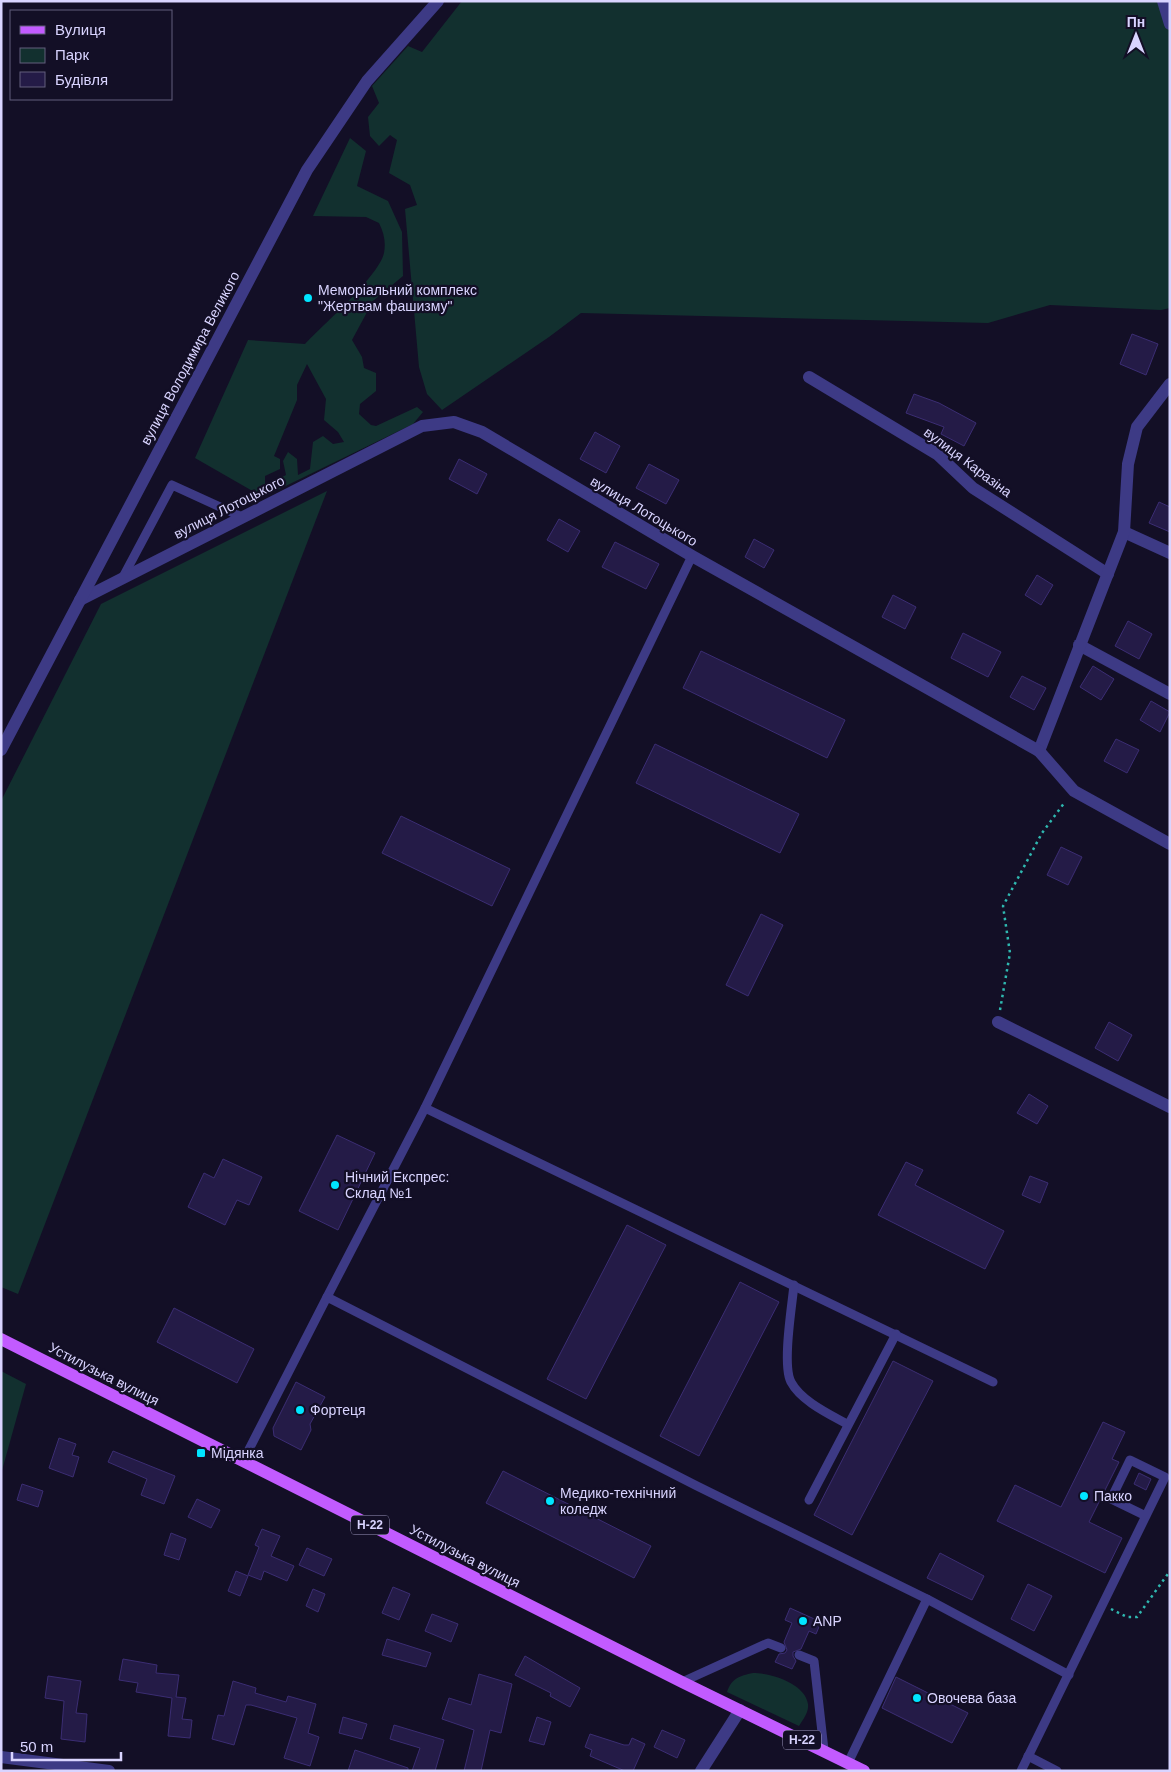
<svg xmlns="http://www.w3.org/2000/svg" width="1171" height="1772" viewBox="0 0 1171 1772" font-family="Helvetica,sans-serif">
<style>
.green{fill:#12302f;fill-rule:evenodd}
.building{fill:#241b47;stroke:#3b2d73}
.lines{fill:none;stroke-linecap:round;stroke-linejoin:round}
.path{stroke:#2fb8b0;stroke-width:2.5;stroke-dasharray:2.5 4;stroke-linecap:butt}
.service{stroke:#3d3a85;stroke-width:9}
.minor{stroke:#3d3a85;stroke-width:12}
.tertiary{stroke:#3d3a85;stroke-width:12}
.primary{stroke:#c25bff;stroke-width:12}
.poi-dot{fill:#00e5ff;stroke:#130f26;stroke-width:2}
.labels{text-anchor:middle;stroke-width:4.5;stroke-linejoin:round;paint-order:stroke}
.shield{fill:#130f26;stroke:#9e99be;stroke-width:1}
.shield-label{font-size:12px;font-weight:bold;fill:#d9d4ff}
.poi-label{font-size:14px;fill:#d9d4ff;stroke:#130f26;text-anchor:start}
.street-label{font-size:14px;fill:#d9d4ff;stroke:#130f26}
</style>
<rect width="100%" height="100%" fill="#130f26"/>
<!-- green -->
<g class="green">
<path d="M462 1H1170V308L1161 310 1050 305 988 323 581 313 549 337 442 410 427 394 419 367 405 209 417 205 410 185 389 173 397 140 390 135 379 146 370 136 368 117 379 103 372 86 408 46 422 52Z"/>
<path d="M350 138 366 151 357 186 388 201 402 232 403 276 373 301 352 340 362 357 364 368 376 373V391L360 404 359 414 371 425 376 426 417 407 423 412 413 424 263 497 195 458 248 340 305 344C323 325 379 276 384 253 386 242 384 233 379 223L366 217 313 216ZM307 364 326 399 324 420 338 432 344 442 333 444 323 436 313 442 310 469 298 475 297 459 288 452 283 461 286 475 265 486V476L280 469V459L274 456 297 400V385Z"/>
<path d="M327 491 18 1294 1 1287V801L101 604Z"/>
<path d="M1 1371 26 1384 1 1474Z"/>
<path d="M753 1673C770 1673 805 1683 808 1704 809 1713 803 1719 799 1726L727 1692C732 1678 739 1676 753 1673Z"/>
</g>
<!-- building -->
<g class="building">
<path d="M1132 334 1158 344 1146 375 1120 364Z"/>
<path d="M914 394 939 403 976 423 964 446 941 434 944 427 906 413Z"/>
<path d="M595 432 620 446 606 473 580 459Z"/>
<path d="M459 459 487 474 477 494 449 479Z"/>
<path d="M649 464 679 480 666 504 636 488Z"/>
<path d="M1159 502 1170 507V532L1149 523Z"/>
<path d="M559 519 580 531 568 552 547 540Z"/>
<path d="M754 539 774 550 764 568 745 557Z"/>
<path d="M615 542 659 564 646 589 602 567Z"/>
<path d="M1037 575 1053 585 1041 605 1025 595Z"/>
<path d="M893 595 916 607 905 629 882 617Z"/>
<path d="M1128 621 1152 634 1139 659 1115 646Z"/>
<path d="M963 633 1001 652 988 677 951 658Z"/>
<path d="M701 651 845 720 827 758 683 688Z"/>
<path d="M1093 666 1114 679 1101 700 1080 687Z"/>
<path d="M1022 676 1046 688 1034 710 1010 697Z"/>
<path d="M1151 701 1170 712 1160 732 1140 720Z"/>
<path d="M1116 739 1139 750 1127 773 1104 761Z"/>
<path d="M655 744 799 814 780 853 636 783Z"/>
<path d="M401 816 510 869 492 906 382 853Z"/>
<path d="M1061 847 1082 857 1068 885 1047 875Z"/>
<path d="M761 914 783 925 748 996 726 985Z"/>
<path d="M1109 1022 1132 1035 1118 1061 1095 1048Z"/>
<path d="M1029 1094 1048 1106 1037 1124 1017 1113Z"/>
<path d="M337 1135 375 1153 338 1230 299 1211Z"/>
<path d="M223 1159 262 1177 249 1205 237 1200 225 1225 188 1207 204 1173 214 1178Z"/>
<path d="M906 1162 923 1170 915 1185 1004 1231 985 1269 878 1215Z"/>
<path d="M1030 1176 1048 1183 1040 1203 1022 1195Z"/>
<path d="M627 1225 666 1245 586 1399 547 1379Z"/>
<path d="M740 1282 779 1302 699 1456 660 1436Z"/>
<path d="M174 1308 254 1349 237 1383 157 1342Z"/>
<path d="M893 1361 933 1381 852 1535 814 1515Z"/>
<path d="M296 1382 325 1397 310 1424 311 1430 301 1450 274 1436 273 1428Z"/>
<path d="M1103 1422 1125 1432 1112 1459 1119 1462 1089 1522 1122 1538 1105 1573 997 1521 1015 1485 1061 1507Z"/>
<path d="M59 1438 76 1444 72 1455 79 1457 73 1477 49 1468Z"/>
<path d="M113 1451 175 1476 164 1504 141 1495 147 1479 108 1462Z"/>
<path d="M503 1471 651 1546 634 1578 486 1503Z"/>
<path d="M1139 1473 1151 1479 1146 1490 1134 1484Z"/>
<path d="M22 1484 43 1491 38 1507 17 1500Z"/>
<path d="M197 1499 220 1510 211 1528 188 1517Z"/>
<path d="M262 1529 280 1536 271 1556 294 1566 287 1581 264 1571 261 1580 248 1575 259 1547 255 1545Z"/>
<path d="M171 1533 186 1539 179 1560 164 1555Z"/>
<path d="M307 1548 332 1559 324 1576 299 1565Z"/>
<path d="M940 1553 984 1576 972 1600 927 1578Z"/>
<path d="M236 1571 248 1576 240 1596 228 1591Z"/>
<path d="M1028 1584 1052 1596 1034 1631 1011 1619Z"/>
<path d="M393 1587 410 1594 399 1620 382 1613Z"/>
<path d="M313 1589 325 1594 318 1612 306 1606Z"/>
<path d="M790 1608 821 1622 816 1634 809 1631 801 1649 793 1652V1656L796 1661 792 1669 775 1662 779 1654 785 1653 787 1650 784 1642 792 1623 785 1620Z"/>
<path d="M432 1614 458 1624 451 1642 425 1631Z"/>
<path d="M387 1639 431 1653 426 1667 382 1655Z"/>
<path d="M525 1656 580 1688 570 1707 550 1696 551 1693 515 1675Z"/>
<path d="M123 1659 157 1665 156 1673 179 1675 176 1697 186 1698 182 1719 192 1720 190 1738 168 1736 172 1698 136 1692 138 1683 119 1680Z"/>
<path d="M479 1674 512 1684 501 1733 490 1730 481 1771H464L474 1730 442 1719 449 1698 471 1705Z"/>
<path d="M48 1676 81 1681 76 1713 87 1714 85 1742 61 1739 64 1701 45 1698Z"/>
<path d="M896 1677 968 1713 952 1743 882 1708Z"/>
<path d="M233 1681 256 1688 255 1693 286 1702 288 1696 316 1704 308 1733 319 1737 310 1766 284 1758 297 1718 251 1705H246L234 1745 212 1739 218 1715 224 1716Z"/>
<path d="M343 1717 367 1724 362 1739 339 1733Z"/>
<path d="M537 1717 551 1722 544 1745 529 1741Z"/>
<path d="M394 1725 444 1740 435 1771H412L420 1748 390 1739Z"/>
<path d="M662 1730 685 1740 677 1758 654 1747Z"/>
<path d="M590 1734 624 1745H629L632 1738 645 1744 633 1771H625L590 1756 592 1750 585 1747Z"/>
<path d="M355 1750 408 1768V1771H348Z"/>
</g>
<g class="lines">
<!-- path -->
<g class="path">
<path d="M1000 1010 1010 953 1003 906 1042 833 1065 802"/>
<path d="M1111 1609 1127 1617H1137L1170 1571"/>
</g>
<!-- service -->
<g class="service">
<path d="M123 577 172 485 242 517"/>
<path d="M425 1108 993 1382"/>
<path d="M794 1285C792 1305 782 1366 791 1382 801 1401 829 1414 847 1424"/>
<path d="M327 1297 425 1108 692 556"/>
<path d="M243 1461 327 1297 697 1486 927 1599 1069 1675"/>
<path d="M809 1500 896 1334"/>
<path d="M799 1655 814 1661 824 1750"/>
<path d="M682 1682 768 1643 781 1648"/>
<path d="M1028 1756 1057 1771"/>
<path d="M848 1763 927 1599"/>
<path d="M1021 1771 1165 1477 1130 1460 1111 1499 1146 1516"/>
</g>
<!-- minor -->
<g class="minor">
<path d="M1163 1 1170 24"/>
<path d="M809 377 937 454 973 488 1108 574"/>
<path d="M1124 532 1170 553"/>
<path d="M1079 645 1170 694"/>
<path d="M1039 751 1124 532 1128 464 1137 427 1170 384"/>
<path d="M998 1022 1170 1107"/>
<path d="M1 1757 109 1771"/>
<path d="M701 1771 740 1710"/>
</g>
<!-- tertiary -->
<g class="tertiary">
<path d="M80 600 422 426 454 422 482 432 692 556 1039 751 1074 791 1170 844"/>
<path d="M1 750 307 170 367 81 438 1"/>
</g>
<!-- primary -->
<path class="primary" d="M1 1339 682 1682 864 1771"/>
</g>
<!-- markers -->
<g class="poi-dot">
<circle cx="308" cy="298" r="5"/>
<circle cx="335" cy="1185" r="5"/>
<circle cx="300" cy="1410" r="5"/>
<rect x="196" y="1448" width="10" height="10" rx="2.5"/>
<circle cx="1084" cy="1496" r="5"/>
<circle cx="550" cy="1501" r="5"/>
<circle cx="803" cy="1621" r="5"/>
<circle cx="917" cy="1698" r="5"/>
</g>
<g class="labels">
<!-- shield labels -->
<g class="shield">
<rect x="351" y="1515.5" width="38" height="19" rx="4"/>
<rect x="783" y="1730.5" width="38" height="19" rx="4"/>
</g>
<g class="shield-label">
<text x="370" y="1529">Н-22</text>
<text x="802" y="1744">Н-22</text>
</g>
<!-- poi labels -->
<g class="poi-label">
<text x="318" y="295">Меморіальний комплекс<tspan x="318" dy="16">"Жертвам фашизму"</tspan></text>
<text x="345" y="1182">Нічний Експрес:<tspan x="345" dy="16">Склад №1</tspan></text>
<text x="310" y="1415">Фортеця</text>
<text x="211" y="1458">Мідянка</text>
<text x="560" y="1498">Медико-технічний<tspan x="560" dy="16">коледж</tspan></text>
<text x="1094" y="1501">Пакко</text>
<text x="813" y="1626">ANP</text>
<text x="927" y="1703">Овочева база</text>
</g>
<!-- street labels -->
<g class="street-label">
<text transform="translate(190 358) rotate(-62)" y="5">вулиця Володимира Великого</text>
<text transform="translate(968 462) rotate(37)" y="5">вулиця Каразіна</text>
<text transform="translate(229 507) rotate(-27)" y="5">вулиця Лотоцького</text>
<text transform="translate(644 511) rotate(31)" y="5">вулиця Лотоцького</text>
<text transform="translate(104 1374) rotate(27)" y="5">Устилузька вулиця</text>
<text transform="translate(465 1556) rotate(27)" y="5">Устилузька вулиця</text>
</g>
</g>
<!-- border -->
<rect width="1171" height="1772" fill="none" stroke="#d9d4ff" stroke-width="5"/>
<!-- legend -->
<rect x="10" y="10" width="162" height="90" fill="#130f26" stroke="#625e7d"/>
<rect x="20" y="26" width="25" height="8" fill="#c25bff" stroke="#625e7d"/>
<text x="55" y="35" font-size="15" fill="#d9d4ff">Вулиця</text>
<rect x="20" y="48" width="25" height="15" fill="#12302f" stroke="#625e7d"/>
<text x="55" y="60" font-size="15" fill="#d9d4ff">Парк</text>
<rect x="20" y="72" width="25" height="15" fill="#241b47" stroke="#625e7d"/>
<text x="55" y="85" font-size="15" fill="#d9d4ff">Будівля</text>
<!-- north arrow -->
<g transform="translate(1136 35)" stroke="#130f26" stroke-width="4" paint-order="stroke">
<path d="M0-4L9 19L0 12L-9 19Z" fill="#d9d4ff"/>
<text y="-8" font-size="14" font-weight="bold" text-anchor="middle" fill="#d9d4ff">Пн</text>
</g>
<!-- scale -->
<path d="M12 1752v8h109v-8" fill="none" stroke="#d9d4ff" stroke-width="2.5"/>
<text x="20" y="1752" font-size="15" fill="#d9d4ff" stroke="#130f26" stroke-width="4" paint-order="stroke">50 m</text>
</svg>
